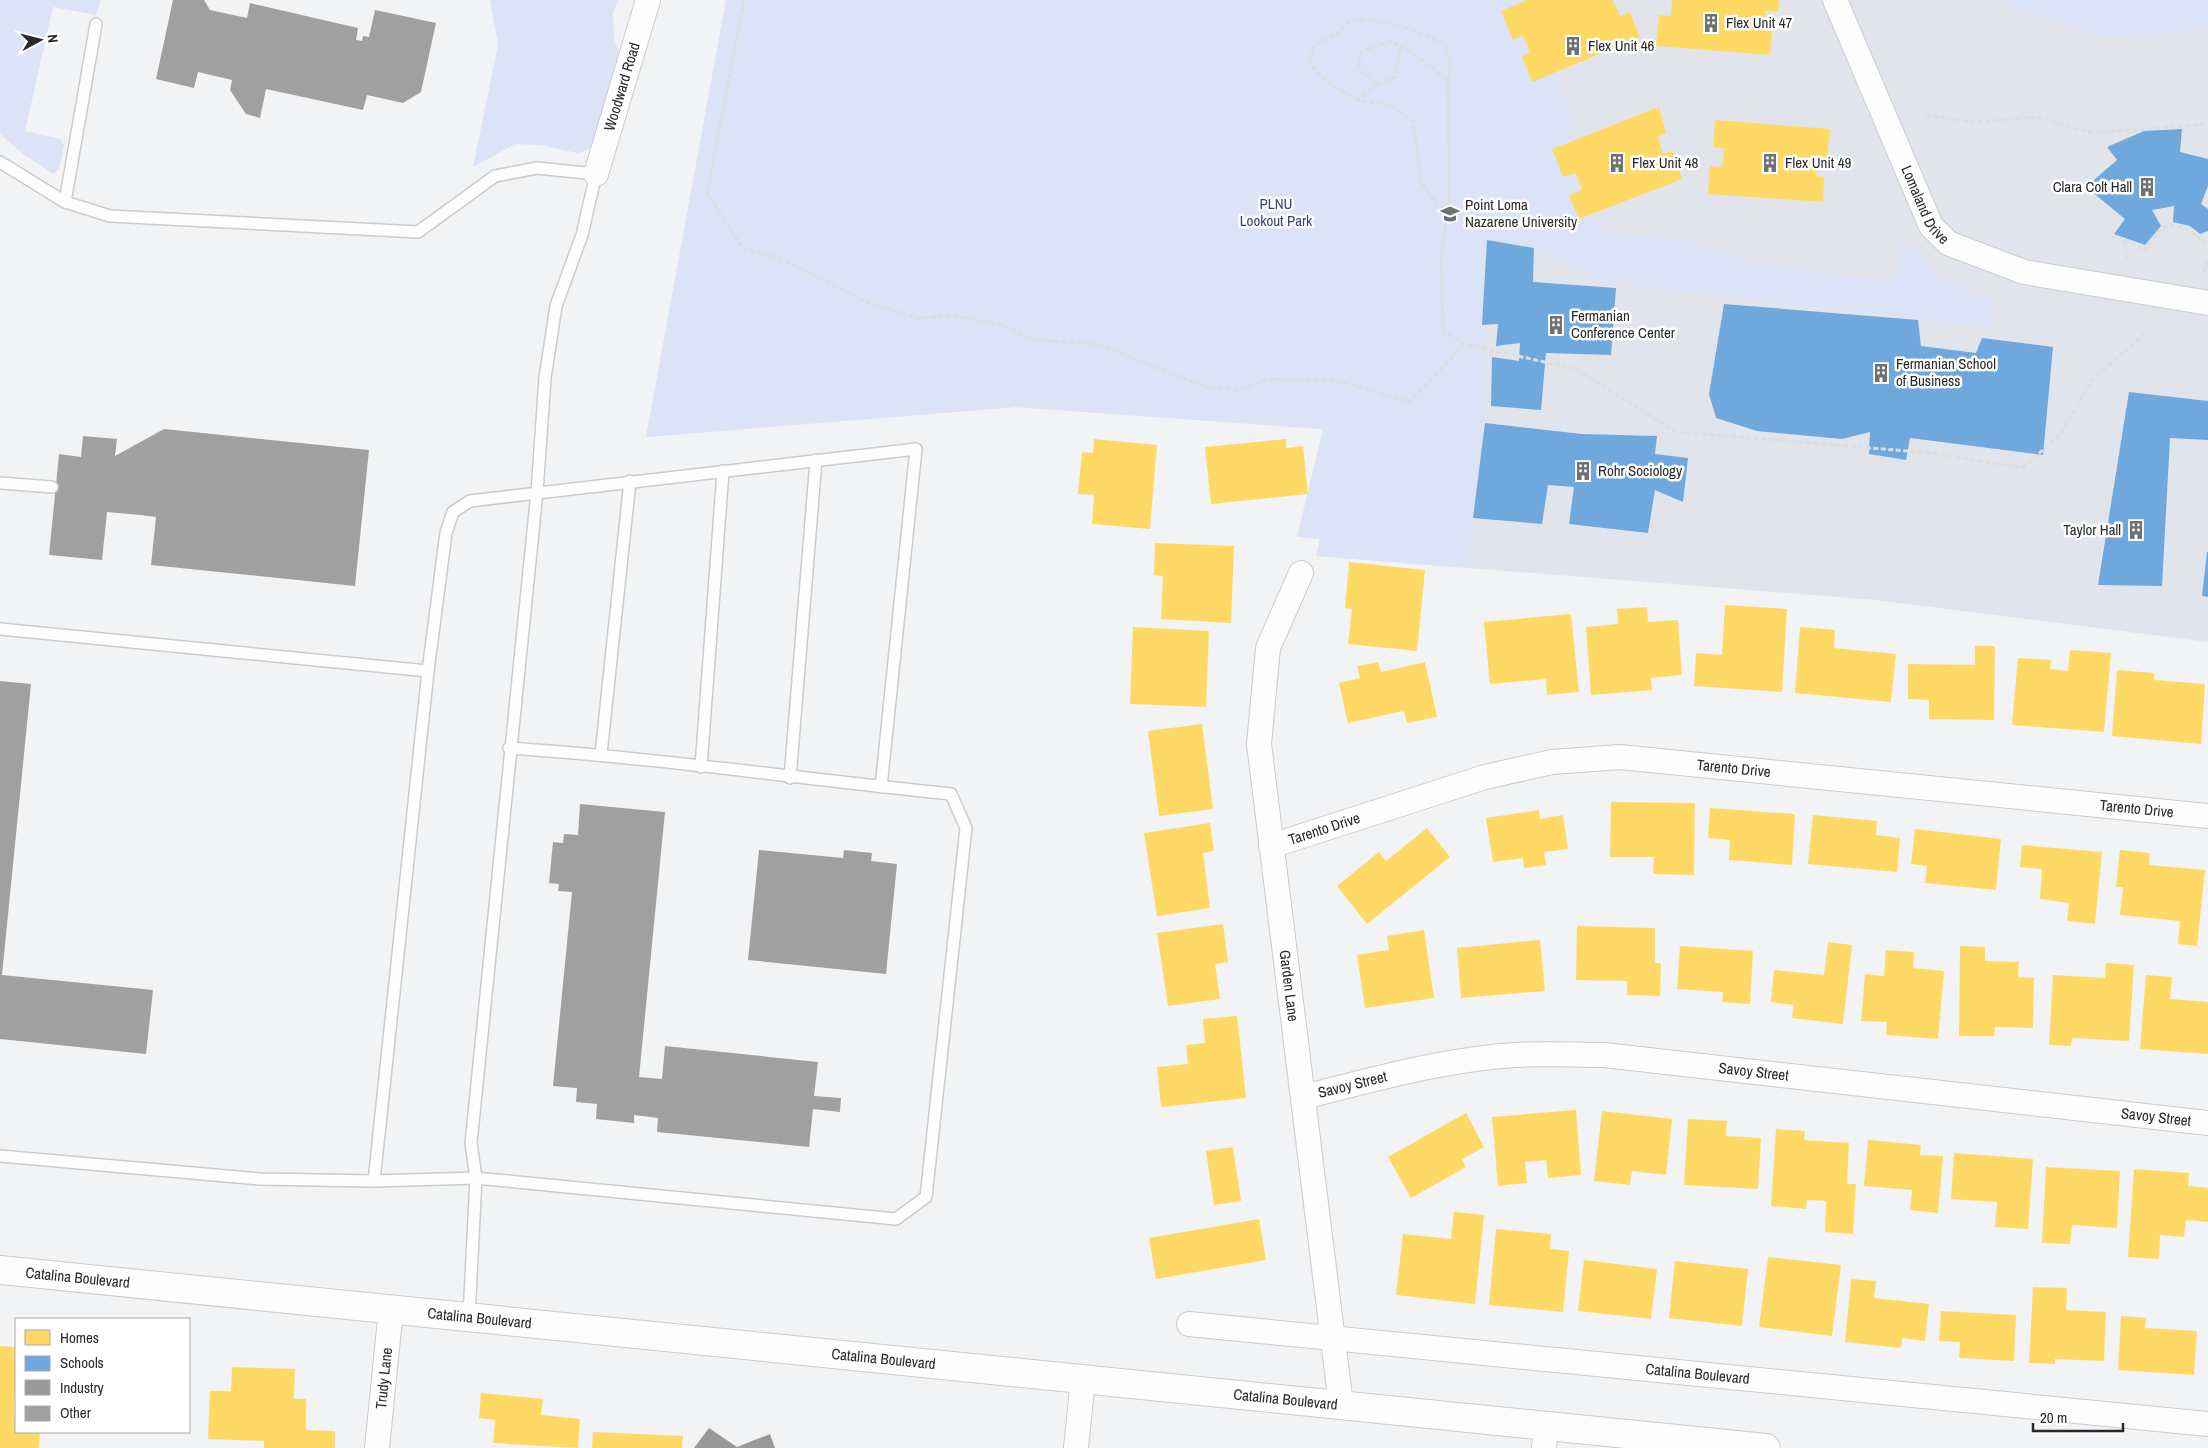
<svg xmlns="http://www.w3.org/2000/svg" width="2208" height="1448" viewBox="0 0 2208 1448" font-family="'Archivo Narrow',sans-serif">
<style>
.built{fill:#e1e4eb}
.green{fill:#dbe3f7}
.homes{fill:#ffd966}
.schools{fill:#6fa8dc}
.industry{fill:#999}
.building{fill:#a0a0a1}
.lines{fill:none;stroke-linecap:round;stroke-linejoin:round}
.lane-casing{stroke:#cacbcc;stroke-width:14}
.street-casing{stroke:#cacbcc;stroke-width:26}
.primary-casing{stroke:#cacbcc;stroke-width:30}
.path{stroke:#dedede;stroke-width:3;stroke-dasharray:5 2.5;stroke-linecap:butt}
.lane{stroke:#fdfdfe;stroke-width:11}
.street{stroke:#fdfdfe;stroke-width:24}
.primary{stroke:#fdfdfe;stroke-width:28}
.labels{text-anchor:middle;stroke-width:5;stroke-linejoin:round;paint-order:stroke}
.poi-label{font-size:15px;fill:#28292a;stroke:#fff;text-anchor:start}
.street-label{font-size:15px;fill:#28292a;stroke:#fff}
.park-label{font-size:15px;fill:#334375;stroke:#fff}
</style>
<rect width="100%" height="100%" fill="#f2f3f5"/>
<!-- built -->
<path class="built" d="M735 0H2208V642L1875 600 1316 556 1349 431 1016 407 646 437Z"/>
<!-- green -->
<g class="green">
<path d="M0 0H101L96 15 53 7 25 131 60 139 64 145 59 170 53 174 18 150 0 134Z"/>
<path d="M490 0H619L613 12 614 39 619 51 605 109 595 142 588 150 577 153 541 145 515 144 473 167 498 45Z"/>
<path d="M726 0H1538L1601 229 1629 236 1681 239 1756 263 1845 276 1897 278 1902 245 1916 246 1937 274 1993 301V328L1629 285 1614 278 1616 288 1534 248 1487 240 1485 423 1467 568 1316 556 1320 539 1297 537 1323 429 1016 407 646 437Z"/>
<path d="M2008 0H2208V26L2183 33 2097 36 2017 10Z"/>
</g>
<!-- homes -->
<g class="homes">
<path d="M1527 0H1613L1620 16 1630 12 1640 37 1532 82 1522 56 1530 52 1523 36 1513 40 1501 11Z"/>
<path d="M1672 0H1779L1778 12 1766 11 1764 30 1772 31 1770 55 1656 46 1659 15 1671 16Z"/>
<path d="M1659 107 1666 133 1658 137 1663 154 1673 151 1682 179 1579 219 1569 196 1582 189 1575 173 1563 177 1552 149Z"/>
<path d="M1715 120 1830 129 1827 159H1818L1816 176 1824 177 1823 202 1708 194 1710 166 1722 167 1724 148 1713 147Z"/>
<path d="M1094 439 1157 445 1150 529 1092 524 1094 495 1078 494 1082 452 1093 453Z"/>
<path d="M1286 439V448L1303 446 1308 494 1211 504 1205 447Z"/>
<path d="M1155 543 1234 546 1231 623 1161 619 1163 576 1154 575Z"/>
<path d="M1349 562 1425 570 1417 651 1348 644 1352 609 1345 608Z"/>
<path d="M1725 605 1787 609 1782 692 1694 686 1696 653 1722 655Z"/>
<path d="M1647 607 1648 622 1678 620 1682 675 1651 678 1652 690 1591 695 1586 627 1618 624 1617 609Z"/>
<path d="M1571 614 1579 692 1547 695 1546 679 1490 684 1484 622Z"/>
<path d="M1133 627 1209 631 1206 707 1130 704Z"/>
<path d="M1800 627 1835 630 1834 648 1896 654 1891 702 1795 693Z"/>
<path d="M1975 646H1995L1994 720 1929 719V700L1908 699V664L1975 665Z"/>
<path d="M2070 650 2111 653 2104 732 2012 725 2018 658 2051 660 2050 669 2068 671Z"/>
<path d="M1378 662 1381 672 1425 662 1437 717 1407 723 1404 711 1348 723 1339 683 1360 678 1357 666Z"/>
<path d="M2117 670 2154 673V680L2205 684 2201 744 2112 736Z"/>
<path d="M1202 724 1213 809 1159 816 1148 731Z"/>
<path d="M1611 802 1695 803 1694 875 1653 874 1654 857H1610Z"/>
<path d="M1710 808 1795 814 1792 865 1729 860 1730 840 1708 838Z"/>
<path d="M1539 810 1540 819 1563 815 1568 849 1544 852 1546 865 1524 868 1523 858 1493 862 1486 818Z"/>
<path d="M1813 815 1877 821 1876 835 1900 838 1897 872 1808 864Z"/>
<path d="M1210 823 1214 851 1203 853 1210 908 1157 916 1144 833Z"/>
<path d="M1427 828 1450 857 1367 924 1337 886 1379 852 1386 861Z"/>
<path d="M1915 829 2001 839 1996 890 1925 883 1927 866 1911 864Z"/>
<path d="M2022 845 2102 852 2095 924 2067 921 2069 903 2040 899 2042 869 2020 867Z"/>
<path d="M2120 850 2150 853 2149 865 2205 870 2197 946 2178 944 2180 921 2120 915 2123 887H2116Z"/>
<path d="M1223 924 1228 962 1215 964 1220 999 1168 1006 1157 933Z"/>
<path d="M1577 926 1655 928V963H1661L1660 996 1627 995V981L1576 980Z"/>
<path d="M1424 930 1434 998 1365 1008 1357 955 1389 950 1387 936Z"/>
<path d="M1540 940 1545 991 1461 998 1457 948Z"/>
<path d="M1828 942 1852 945 1843 1024 1792 1018 1794 1005 1771 1002 1774 970 1824 975Z"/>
<path d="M1680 946 1753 951 1750 1004 1722 1002 1723 992 1677 989Z"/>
<path d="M1960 946 1985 947V961L2019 962 2018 977 2034 978 2033 1028 1995 1027 1994 1036H1959Z"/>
<path d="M1886 950 1914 952 1913 968 1944 971 1938 1039 1886 1035 1887 1022 1861 1021 1865 974 1884 976Z"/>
<path d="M2106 963 2134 965 2129 1041 2072 1038 2071 1046 2049 1045 2053 975 2105 978Z"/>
<path d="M2146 975 2172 977 2170 999 2208 1002V1054L2140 1049Z"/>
<path d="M1237 1016 1246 1098 1161 1107 1157 1067 1188 1064 1186 1045 1205 1043 1203 1019Z"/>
<path d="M1576 1110 1581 1175 1548 1178 1546 1160 1525 1162 1527 1183 1498 1186 1492 1117Z"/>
<path d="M1602 1111 1672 1119 1666 1175 1632 1171 1630 1185 1594 1181Z"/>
<path d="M1466 1113 1484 1147 1462 1159 1466 1167 1411 1198 1388 1157Z"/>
<path d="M1688 1119 1727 1121 1726 1136 1761 1138 1758 1189 1684 1185Z"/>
<path d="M1776 1129 1805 1131 1804 1140 1849 1143 1847 1184H1856L1853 1234 1825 1232 1826 1201 1807 1200 1806 1209 1771 1206Z"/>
<path d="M1868 1140 1921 1145 1920 1155 1943 1156 1938 1213 1910 1210 1912 1190 1864 1186Z"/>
<path d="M1233 1147 1241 1201 1214 1205 1206 1151Z"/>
<path d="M1954 1153 2033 1159 2028 1229 1995 1227 1997 1202 1951 1199Z"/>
<path d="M2046 1167 2120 1171 2117 1228 2072 1225 2070 1244 2042 1243Z"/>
<path d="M2134 1169 2189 1173 2188 1186 2208 1188V1222L2186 1220 2184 1237 2160 1235 2159 1259 2128 1257Z"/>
<path d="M1454 1212 1484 1215 1475 1304 1396 1295 1403 1234 1451 1239Z"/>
<path d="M1259 1219 1266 1260 1156 1279 1149 1238Z"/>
<path d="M1496 1229 1551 1234 1550 1249 1569 1251 1563 1312 1489 1305Z"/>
<path d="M1768 1257 1841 1265 1832 1336 1759 1327Z"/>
<path d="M1584 1260 1657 1269 1651 1319 1578 1311Z"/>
<path d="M1675 1261 1748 1269 1742 1326 1669 1318Z"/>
<path d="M1851 1279 1876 1281 1874 1298 1929 1304 1925 1341 1902 1338 1901 1348 1845 1342Z"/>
<path d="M2033 1287 2067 1288 2066 1310 2106 1312 2104 1361 2055 1359V1364L2029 1363Z"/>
<path d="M1941 1311 2016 1315 2014 1361 1959 1358 1960 1342 1939 1341Z"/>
<path d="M2121 1316 2146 1318 2145 1328 2197 1331 2194 1375 2118 1370Z"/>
<path d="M0 1346 16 1347 14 1418H16V1432H40L39 1448H0Z"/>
<path d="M232 1367 295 1369 294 1399H306V1430L335 1431V1448H264V1441L208 1439 210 1391H231Z"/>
<path d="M481 1393 543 1399 541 1415 580 1419 578 1448 493 1443 495 1420 479 1418Z"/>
<path d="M593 1432 683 1436 682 1448H592Z"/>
</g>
<!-- schools -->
<g class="schools">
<path d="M2182 129 2180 152 2208 159V186L2201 204 2208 209V231L2200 234 2190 226 2173 222 2174 206 2152 210 2161 226 2145 245 2114 234 2125 219 2086 187 2117 160 2107 147 2144 131Z"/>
<path d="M1487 240 1534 248 1533 282 1616 288 1611 355 1546 353 1541 410 1491 406 1492 357 1519 361 1520 343 1496 346 1498 324 1482 325Z"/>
<path d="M1724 304 1918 320 1921 346 1976 353 1982 338 2053 347 2043 455 1910 438 1906 460 1869 454 1870 432 1842 439 1757 431 1716 418 1709 394Z"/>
<path d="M2129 392 2208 401V440L2170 438 2162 586 2098 585Z"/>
<path d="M1485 423 1582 434 1657 436 1655 454 1688 458 1683 502 1655 490 1648 533 1569 524 1574 487 1548 485 1542 524 1473 518Z"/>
<path d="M2207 552H2208V597L2202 596Z"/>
</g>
<!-- industry -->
<path class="industry" d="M709 1428 737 1447 770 1434 775 1448H694Z"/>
<!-- building -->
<g class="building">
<path d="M173 0H204L210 10 247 18 250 3 358 28 356 40 362 41 363 36 369 37 375 10 436 23 421 92 403 103 367 95 363 110 266 89 260 118 246 114 230 90 232 80 198 72 194 88 156 79Z"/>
<path d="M164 429 369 450 355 586 151 565 156 517 140 515 107 512 102 560 49 555 59 454 81 457 83 436 117 439 115 456Z"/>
<path d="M0 681 31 684 2 975 153 990 146 1054 0 1039Z"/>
<path d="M580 804 665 812 639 1077 662 1079 665 1046 818 1062 814 1096 841 1098 840 1112 813 1109 809 1147 657 1132 658 1118 634 1115V1123L596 1119 597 1104 576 1102 577 1088 553 1086 572 892 558 891 559 884 549 883 553 842 563 843 564 834 578 835Z"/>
<path d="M759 850 843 858 844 850 872 853 871 861 897 864 886 974 748 960Z"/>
</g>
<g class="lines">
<!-- lane casing -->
<g class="lane-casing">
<g id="lane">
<path d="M0 162 65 202 110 216 418 232 495 176 537 168 596 174 582 235 556 306 545 378 537 492 471 1143 476 1178 469 1317"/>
<path d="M65 202 96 24"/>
<path d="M0 483 52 487"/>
<path d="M0 629 428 671"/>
<path d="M601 754 630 481"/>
<path d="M701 767 723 471"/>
<path d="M790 778 816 460"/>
<path d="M0 1156 260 1179 374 1181 476 1178 896 1219 926 1197 966 828 951 794C804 779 657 758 509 748"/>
<path d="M374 1181 428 671 446 533 453 512 470 501 916 449 881 787"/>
</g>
</g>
<!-- street casing -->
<g class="street-casing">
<g id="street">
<path id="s1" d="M1835 0 1931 226 1948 243 2024 272 2208 303"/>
<path id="s2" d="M596 174 648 0"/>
<path id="s3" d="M1301 573 1268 648 1259 744 1341 1405"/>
<path id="s4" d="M1271 846 1485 777 1552 762 1620 757 2208 816"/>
<path id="s5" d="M1303 1097C1373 1080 1444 1059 1516 1055 1545 1053 1575 1055 1604 1055L2208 1123"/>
<path id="s6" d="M1189 1324 2208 1424"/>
<path id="s7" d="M377 1448 391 1309"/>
<path d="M1076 1448 1083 1379"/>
<path d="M1544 1448 1546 1426"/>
</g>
</g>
<!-- primary casing -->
<g class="primary-casing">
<g id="primary">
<path id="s8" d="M0 1270 1766 1448"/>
</g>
</g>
<!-- path -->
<g class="path">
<path d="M744 0 707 193 744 250 777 257 867 302 918 318 954 316 999 324 1036 340 1097 344 1206 387 1238 390 1269 379 1335 380 1410 402 1464 344"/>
<path d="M1401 46 1395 77 1378 84 1358 69 1361 52 1390 41C1412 51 1429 66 1448 80"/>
<path d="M1378 84 1358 100 1392 106 1413 121 1421 182 1447 218"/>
<path d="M1358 100 1326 81 1309 63 1315 44 1337 35 1349 21C1381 16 1415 30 1444 44L1451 64 1448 80 1449 201 1441 258 1443 330 1464 344 1576 369 1676 432 1932 453 2022 468 2058 437 2094 378 2145 334"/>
<path d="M1926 115 1974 122 2036 117 2092 133 2208 124"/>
<path d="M2128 259 2123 239 2146 251C2162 218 2178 219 2203 242L2208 240"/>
<path d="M2204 273 2208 259"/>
</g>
<!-- lane -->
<use href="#lane" class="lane"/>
<!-- street -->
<use href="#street" class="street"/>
<!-- primary -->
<use href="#primary" class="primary"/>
</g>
<!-- icons -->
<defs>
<g id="building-bare" transform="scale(1.5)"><path d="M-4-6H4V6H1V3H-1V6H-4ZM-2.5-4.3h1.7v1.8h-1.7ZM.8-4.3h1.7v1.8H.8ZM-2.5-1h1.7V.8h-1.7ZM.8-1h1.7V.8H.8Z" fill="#6f7071" stroke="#fff" stroke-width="2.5" paint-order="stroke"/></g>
<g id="university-bare" transform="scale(1.5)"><path d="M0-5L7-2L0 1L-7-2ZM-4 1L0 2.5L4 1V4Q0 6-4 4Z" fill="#6f7071" stroke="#fff" stroke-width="2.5" paint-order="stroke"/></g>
</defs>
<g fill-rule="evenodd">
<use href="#building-bare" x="1711" y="23"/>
<use href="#building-bare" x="1573" y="46"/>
<use href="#building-bare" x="1617" y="163"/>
<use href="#building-bare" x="1770" y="163"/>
<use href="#building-bare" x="2147" y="187"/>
<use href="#university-bare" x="1450" y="214"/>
<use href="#building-bare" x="1556" y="325"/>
<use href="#building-bare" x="1881" y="373"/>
<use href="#building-bare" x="1583" y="471"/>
<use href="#building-bare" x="2136" y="530"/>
</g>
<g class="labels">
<!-- poi labels -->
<g class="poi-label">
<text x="1726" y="28">Flex Unit 47</text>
<text x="1588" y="51">Flex Unit 46</text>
<text x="1632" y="168">Flex Unit 48</text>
<text x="1785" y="168">Flex Unit 49</text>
<text x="2132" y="192" text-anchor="end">Clara Colt Hall</text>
<text x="1465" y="210">Point Loma<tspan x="1465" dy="17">Nazarene University</tspan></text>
<text x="1571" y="321">Fermanian<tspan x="1571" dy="17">Conference Center</tspan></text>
<text x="1896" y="369">Fermanian School<tspan x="1896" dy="17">of Business</tspan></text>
<text x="1598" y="476">Rohr Sociology</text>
<text x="2121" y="535" text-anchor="end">Taylor Hall</text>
</g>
<!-- street labels -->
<g class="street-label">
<text dy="5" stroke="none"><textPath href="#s2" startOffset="91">Woodward Road</textPath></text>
<text dy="5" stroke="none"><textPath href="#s1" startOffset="224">Lomaland Drive</textPath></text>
<text dy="5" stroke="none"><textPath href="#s4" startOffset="476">Tarento Drive</textPath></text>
<text dy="5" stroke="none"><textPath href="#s4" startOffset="881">Tarento Drive</textPath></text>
<text dy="5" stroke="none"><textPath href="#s4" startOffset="56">Tarento Drive</textPath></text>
<text dy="5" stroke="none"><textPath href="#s3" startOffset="422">Garden Lane</textPath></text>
<text dy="5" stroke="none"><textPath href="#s5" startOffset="456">Savoy Street</textPath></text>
<text dy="5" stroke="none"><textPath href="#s5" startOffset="51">Savoy Street</textPath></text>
<text dy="5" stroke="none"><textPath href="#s5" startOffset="861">Savoy Street</textPath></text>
<text dy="5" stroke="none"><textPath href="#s8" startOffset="78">Catalina Boulevard</textPath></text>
<text dy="5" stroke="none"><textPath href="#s8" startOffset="482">Catalina Boulevard</textPath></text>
<text dy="5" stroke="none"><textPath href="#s8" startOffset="888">Catalina Boulevard</textPath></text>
<text dy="5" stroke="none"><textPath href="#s6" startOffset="511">Catalina Boulevard</textPath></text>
<text dy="5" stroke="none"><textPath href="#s7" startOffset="70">Trudy Lane</textPath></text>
<text dy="5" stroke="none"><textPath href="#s8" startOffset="1292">Catalina Boulevard</textPath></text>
</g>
<!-- park labels -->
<g class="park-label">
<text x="1276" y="209">PLNU<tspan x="1276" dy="17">Lookout Park</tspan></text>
</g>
</g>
<!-- legend -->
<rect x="15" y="1318" width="175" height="115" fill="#ffffff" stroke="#a9a9aa"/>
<rect x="25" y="1330" width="25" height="15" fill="#ffd966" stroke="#a9a9aa"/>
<text x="60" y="1343" font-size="15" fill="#28292a">Homes</text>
<rect x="25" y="1356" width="25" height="15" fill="#6fa8dc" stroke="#a9a9aa"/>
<text x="60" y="1368" font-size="15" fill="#28292a">Schools</text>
<rect x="25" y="1380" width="25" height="15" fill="#999999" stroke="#a9a9aa"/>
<text x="60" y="1393" font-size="15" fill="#28292a">Industry</text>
<rect x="25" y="1406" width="25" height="15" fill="#a0a0a1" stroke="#a9a9aa"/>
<text x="60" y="1418" font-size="15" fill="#28292a">Other</text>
<!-- north arrow -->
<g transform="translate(40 40) rotate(83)" stroke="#ffffff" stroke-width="4" paint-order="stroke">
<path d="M0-4L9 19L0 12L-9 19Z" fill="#28292a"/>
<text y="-8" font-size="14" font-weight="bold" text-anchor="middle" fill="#28292a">N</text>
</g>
<!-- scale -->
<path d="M2033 1423v8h90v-8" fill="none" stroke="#28292a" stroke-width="2.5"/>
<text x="2040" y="1423" font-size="15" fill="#28292a" stroke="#ffffff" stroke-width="4" paint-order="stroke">20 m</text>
</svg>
